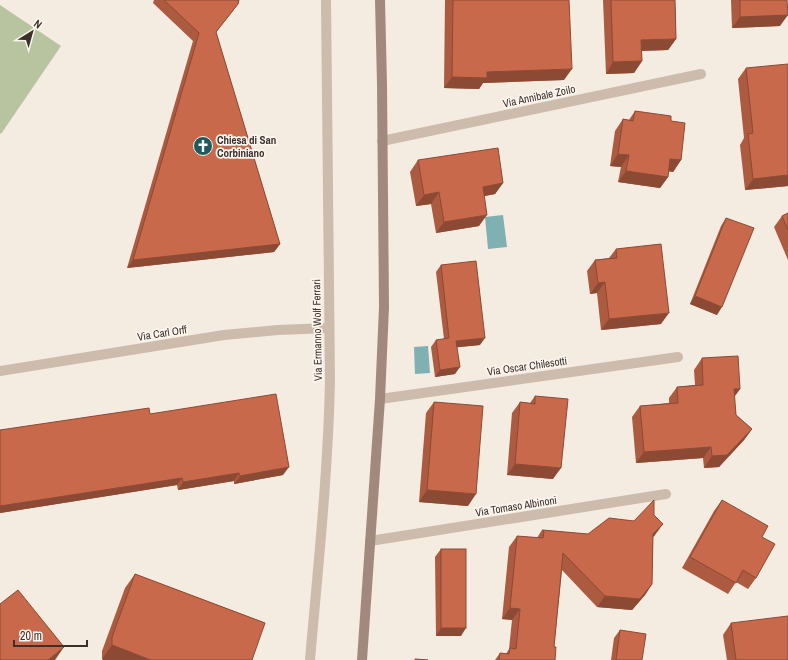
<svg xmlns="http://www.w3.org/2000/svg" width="788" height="660" viewBox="0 0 788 660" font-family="'Archivo Narrow',sans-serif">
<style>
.green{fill:#b8c4a0}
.water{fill:#7fb0b2}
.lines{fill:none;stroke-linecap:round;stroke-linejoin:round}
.street{stroke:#cdbbac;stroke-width:10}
.secondary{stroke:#a18a7d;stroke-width:10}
.wall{fill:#ac5a40}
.shaded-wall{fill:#8c4a34}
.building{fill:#c8694b;stroke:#8c4a34}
.labels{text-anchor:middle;stroke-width:3.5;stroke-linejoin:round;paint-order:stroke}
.street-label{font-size:11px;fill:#3b302b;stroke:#fbf5ee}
.poi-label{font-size:11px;font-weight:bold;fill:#3b302b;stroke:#fbf5ee;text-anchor:start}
</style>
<rect width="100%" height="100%" fill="#f4ebe1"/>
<!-- green -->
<path class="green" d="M0 5 61 46 1 134 0 133Z"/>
<!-- water -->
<g class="water">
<path d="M503 215 507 247 488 249 485 217Z"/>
<path d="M428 346 430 373 415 374 414 347Z"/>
</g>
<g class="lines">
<!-- street -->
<g class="street">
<path d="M382 141 701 74"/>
<path d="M0 371 224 335 278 330 329 328"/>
<path d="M380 399 678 357"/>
<path d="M370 541 666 494"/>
<path d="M310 660C318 567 328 474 330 381L326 0"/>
</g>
<!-- secondary -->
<path class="secondary" d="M362 660 380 399 384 307 382 84 380 0"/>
</g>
<!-- wall -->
<g class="wall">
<path d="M154 0H239L238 4 232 12 216 32 280 244 274 252 127 268 193 41 153 3Z"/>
<path d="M445 0H569L564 80 483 83 479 89 444 88Z"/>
<path d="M603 0H675L676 39 668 50 642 51V61L634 73 606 74Z"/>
<path d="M731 0H787L780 26 732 28Z"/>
<path d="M746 68 788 186 745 190 740 145 744 138 738 79Z"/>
<path d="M635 111 671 121 681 160 673 172 668 171V177L660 188 618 182 621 167 610 166 615 131 623 119 629 120Z"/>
<path d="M418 160 503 183 495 194 484 196 479 226 436 233 431 204 416 206 410 172Z"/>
<path d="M788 213V260L774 227 782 216Z"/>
<path d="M726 218 717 315 690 304 721 226Z"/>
<path d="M616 249 661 324 601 330 597 293 590 294 587 271 595 260 609 258Z"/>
<path d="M441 265 480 345 457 347 455 374 435 377 431 347 436 340 444 339 436 272Z"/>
<path d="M702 358 740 389 734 397 736 415 752 429 744 440 719 467 704 468 703 458 636 463 632 417 640 406 669 403V398L677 387 695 385 694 370Z"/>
<path d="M535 396 553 479 507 475 512 413 520 402 530 403Z"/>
<path d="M434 402 468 506 419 502 426 413Z"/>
<path d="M150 414 283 475 234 484V481L178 490 177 485 0 513V430Z"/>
<path d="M722 500 762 537 756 578 748 589 736 582 728 594 682 568 714 511Z"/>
<path d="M654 515 655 535 653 537 652 584 645 595 632 610 597 607 562 570 554 647 555 660H495L500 653 506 654 509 649 512 620 502 619 509 547 517 536 537 538 542 530 588 534Z"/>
<path d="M441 549 461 636H436L435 557Z"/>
<path d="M135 574 265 623 102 659V651L125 588Z"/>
<path d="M731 623 788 660H727L723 635Z"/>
<path d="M620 630 642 660H611L614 638Z"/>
</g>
<!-- shaded-wall -->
<g class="shaded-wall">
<path d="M788 15 780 26 732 28 740 17Z"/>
<path d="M676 39 668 50 633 51 641 40Z"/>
<path d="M642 61 634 73 606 74 613 62Z"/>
<path d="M572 69 564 80 483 83 479 89 444 88 452 77 487 72Z"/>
<path d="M618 154 629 155 621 167 610 166Z"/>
<path d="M670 159 681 160 673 172 662 170Z"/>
<path d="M626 171 668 177 660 188 618 182Z"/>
<path d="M788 175V186L745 190 753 179Z"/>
<path d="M503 183 495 194 475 198 483 187Z"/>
<path d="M439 192 431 204 416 206 424 195Z"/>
<path d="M487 215 479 226 436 233 444 222Z"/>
<path d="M280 244 274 252 127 268 133 260Z"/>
<path d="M605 282 597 293 590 294 598 283Z"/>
<path d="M695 296 722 307 717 315 690 304Z"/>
<path d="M669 313 661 324 601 330 609 319Z"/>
<path d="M485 338 480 345 451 348 456 341Z"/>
<path d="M460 367 455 374 435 377 440 370Z"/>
<path d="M734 389H740L732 400Z"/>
<path d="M752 429 744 440 719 467 704 468 712 456Z"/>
<path d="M711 447 703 458 636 463 644 452Z"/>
<path d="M515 464 561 468 553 479 507 475Z"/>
<path d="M289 467 283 475 234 484 240 476Z"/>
<path d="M239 473 234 481 178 490 183 482Z"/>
<path d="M182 478 177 485 0 513V506Z"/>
<path d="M427 490 476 494 468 506 419 502Z"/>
<path d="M663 524 655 535 645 545 653 534Z"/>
<path d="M652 584 645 595 632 610 597 607 605 596Z"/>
<path d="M510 608 520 609 512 620 502 619Z"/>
<path d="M441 628H466L461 636H436Z"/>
<path d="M112 645 151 660H103L102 659Z"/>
<path d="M64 647 55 660H48Z"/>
</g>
<!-- building -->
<g class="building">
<path d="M164 0H239L238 4 216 32 280 244 133 260 199 33Z"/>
<path d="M453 0H569L572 69 487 72V78L452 77Z"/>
<path d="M611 0H675L676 39 641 40 642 61 613 62Z"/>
<path d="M740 0H787L788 15 740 17Z"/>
<path d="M788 64V175L753 179 748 134 753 133 746 68Z"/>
<path d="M635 111 671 116V121L685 123 681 160 670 159 668 177 626 171 629 155 618 154 623 119 633 121Z"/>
<path d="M498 148 503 183 483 187 487 215 444 222 439 192 424 195 418 160Z"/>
<path d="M788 213V230L782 216Z"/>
<path d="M726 218 754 228 722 307 695 296Z"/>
<path d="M661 244 669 313 609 319 605 282 598 283 595 260 617 258 616 249Z"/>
<path d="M476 261 485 338 456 341 460 367 440 370 436 340 449 338 441 265Z"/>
<path d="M738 356 740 389H734L736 415 752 429 727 455 712 456 711 447 644 452 640 406 678 403 677 387 703 385 702 358Z"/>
<path d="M276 394 289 467 240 476 239 473 183 482 182 478 0 506V430L149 408 150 414Z"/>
<path d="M535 396 568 399 561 468 515 464 520 402 535 404Z"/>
<path d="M434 402 483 406 476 494 427 490Z"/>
<path d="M654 500V515L663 524 653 534 652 584 640 599 605 596 563 553 554 647H556L555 660H499L500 653 509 654 510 648 516 649 520 609 510 608 517 536 543 538 544 532 542 530 588 534 609 518 634 521Z"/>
<path d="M722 500 768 526 762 537 775 544 756 578 743 570 736 583 690 557Z"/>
<rect x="441" y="549" width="25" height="79"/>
<path d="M135 574 265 623 252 660H151L112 645V637Z"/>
<path d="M18 590 64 647 48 660H0V604Z"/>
<path d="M788 616V660H736L731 623Z"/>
<path d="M620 630 646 634 642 660H616Z"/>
<path d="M415 659 428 660H415Z"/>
</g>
<!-- icons -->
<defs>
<g id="church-disc" transform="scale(1)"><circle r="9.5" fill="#1f5a5e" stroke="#fbf5ee"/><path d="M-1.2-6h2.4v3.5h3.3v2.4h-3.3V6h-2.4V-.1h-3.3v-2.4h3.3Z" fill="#fff"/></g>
</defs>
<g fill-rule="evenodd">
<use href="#church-disc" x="203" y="146"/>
</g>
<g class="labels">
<!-- street labels -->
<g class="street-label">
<text transform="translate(539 96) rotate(-12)" y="4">Via Annibale Zoilo</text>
<text transform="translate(317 330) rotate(-91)" y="4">Via Ermanno Wolf Ferrari</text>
<text transform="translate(162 333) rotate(-9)" y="4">Via Carl Orff</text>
<text transform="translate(527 366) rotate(-8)" y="4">Via Oscar Chilesotti</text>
<text transform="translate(516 506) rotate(-9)" y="4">Via Tomaso Albinoni</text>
</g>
<!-- poi labels -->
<g class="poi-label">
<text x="217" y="144">Chiesa di San<tspan x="217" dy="13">Corbiniano</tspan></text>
</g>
</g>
<!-- north arrow -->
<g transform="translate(32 32) rotate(37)" stroke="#fbf5ee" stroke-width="3" paint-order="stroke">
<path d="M0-3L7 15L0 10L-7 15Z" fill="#3b302b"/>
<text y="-6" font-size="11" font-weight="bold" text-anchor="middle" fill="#3b302b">N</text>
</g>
<!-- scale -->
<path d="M14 640v6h73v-6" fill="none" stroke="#3b302b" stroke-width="2"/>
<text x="20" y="640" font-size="12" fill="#3b302b" stroke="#fbf5ee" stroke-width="3" paint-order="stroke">20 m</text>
</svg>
